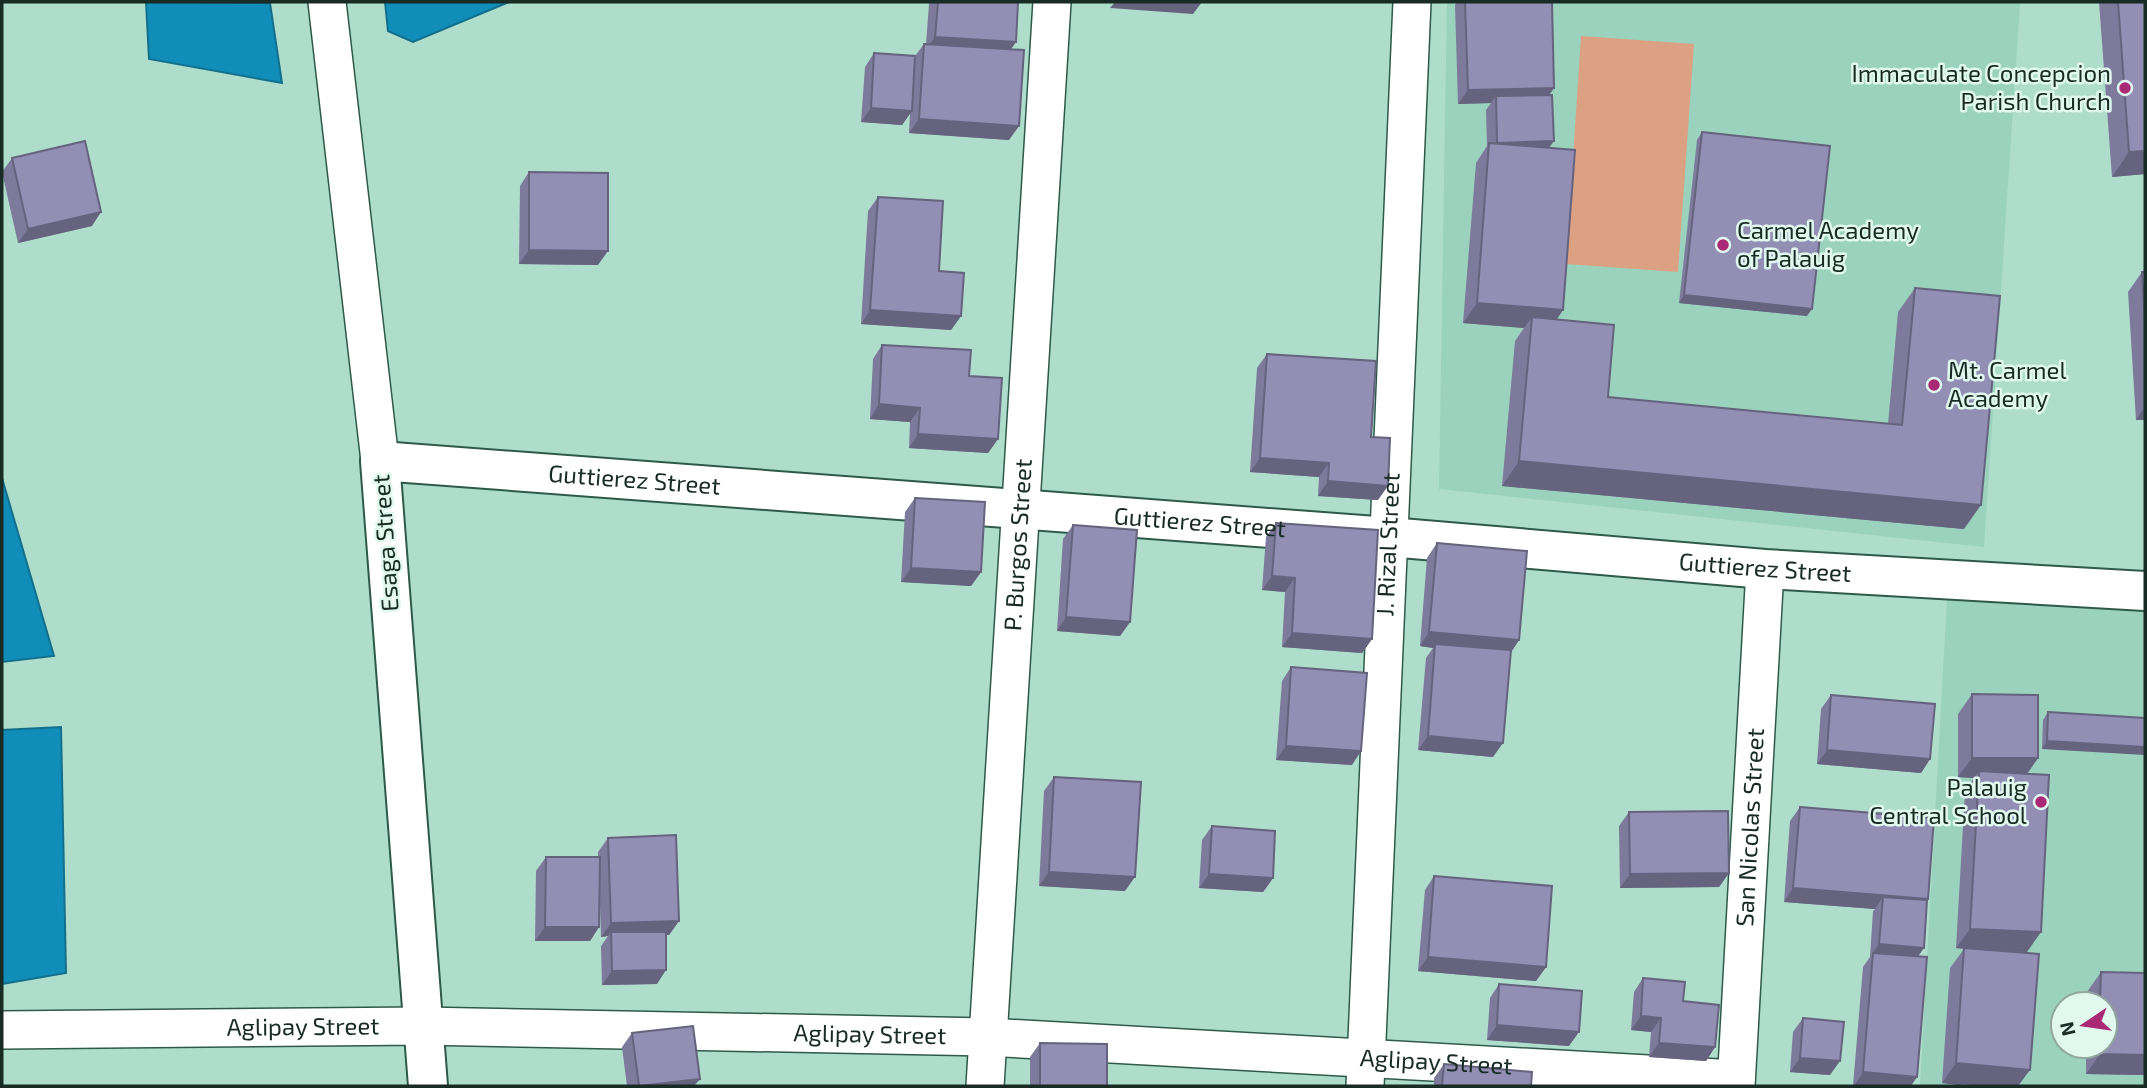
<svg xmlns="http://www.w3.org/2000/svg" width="2147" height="1088" viewBox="0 0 2147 1088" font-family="'Exo 2',sans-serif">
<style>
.built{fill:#9ad2bd;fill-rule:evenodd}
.green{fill:#dca182}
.water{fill:#108db8;stroke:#13708c;stroke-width:2}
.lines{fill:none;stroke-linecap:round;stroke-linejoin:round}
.minor-casing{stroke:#2e5a4b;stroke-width:40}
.tertiary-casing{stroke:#2e5a4b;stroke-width:42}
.minor{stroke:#fff;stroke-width:37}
.tertiary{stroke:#fff;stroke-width:38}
.wall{fill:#7e7a9b}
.shaded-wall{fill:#66637e}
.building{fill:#928eb4;stroke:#66637e;stroke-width:2}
.poi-dot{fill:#aa2975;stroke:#e1f8ee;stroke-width:2.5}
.labels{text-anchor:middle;stroke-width:5;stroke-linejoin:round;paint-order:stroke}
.poi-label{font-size:24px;fill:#192b25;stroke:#e1f8ee;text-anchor:end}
.street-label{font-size:24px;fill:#192b25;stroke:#e1f8ee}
</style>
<rect width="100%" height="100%" fill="#aeddcb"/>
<!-- built -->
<g class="built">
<path d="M1447 2H2020L1984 547 1439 489Z"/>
<path d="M1947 600 2145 601V1086H1920ZM2063 1004H2105V1046H2063Z"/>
</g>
<!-- green -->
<path class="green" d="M1581 36 1694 44 1678 272 1566 264Z"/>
<!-- water -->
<g class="water">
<path d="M146 2 270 3 282 83 149 59Z"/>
<path d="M385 2H509L413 42 388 31Z"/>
<path d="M2 478 54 656 2 662Z"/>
<path d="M61 727 66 973 2 984V730Z"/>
</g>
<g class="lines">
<!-- minor casing -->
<g class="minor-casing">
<g id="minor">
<path d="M327 2 380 461"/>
<path id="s1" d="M2 1030 422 1026 987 1037 1736 1079"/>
<path id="s2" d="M985 1086 1052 2"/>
<path id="s3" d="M1365 1086 1412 2"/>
<path id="s4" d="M1736 1086 1765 569"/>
</g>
</g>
<!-- tertiary casing -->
<g class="tertiary-casing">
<g id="tertiary">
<path id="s5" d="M428 1086 380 461 1389 537 1765 569 2145 591"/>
</g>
</g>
<!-- minor -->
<use href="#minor" class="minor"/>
<!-- tertiary -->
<use href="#tertiary" class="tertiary"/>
</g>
<!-- wall -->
<g class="wall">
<path d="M930 2H1018L1016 42 1010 50 1009 140 909 133 910 113 902 125 861 122 865 67 874 53 915 56 924 44H926L929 4Z"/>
<path d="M1457 2H1552L1554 88 1549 95V148L1563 310 1557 319 1608 397 1888 424 1898 312 1915 288 1964 529 1502 486 1515 341 1524 328 1463 323 1476 163 1487 146 1486 110 1491 103 1458 104 1455 5Z"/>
<path d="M2099 2H2145V174L2112 177Z"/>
<path d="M1702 132 1807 316 1679 303 1697 140Z"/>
<path d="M12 158 92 226 18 243 2 172Z"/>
<path d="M529 172 598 265 519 264 520 186Z"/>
<path d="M878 197 939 271 961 316 951 330 861 324 868 211Z"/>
<path d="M2142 272H2145V420H2136L2128 292Z"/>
<path d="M882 345 969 376 998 439 988 453 909 448 910 422 870 419 873 359Z"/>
<path d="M1267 354 1371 437 1378 500 1318 496 1319 477 1250 472 1257 368Z"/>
<path d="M915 498 981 572 971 586 901 582 905 512Z"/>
<path d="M1276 523 1372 639 1362 653 1282 647 1285 592 1262 590 1266 537Z"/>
<path d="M1073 525 1130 622 1120 636 1057 631 1063 539Z"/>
<path d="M1437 543 1519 640 1510 653 1493 757 1418 750 1426 658 1433 648 1420 646 1427 558Z"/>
<path d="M1291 667 1352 765 1276 760 1282 681Z"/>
<path d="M1972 694 2038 758 2027 774V952L2001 951 2018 1086H1958L1959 1085 1942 1083 1950 968 1964 949 1956 948 1965 791 1974 778 1958 777V714Z"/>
<path d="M1831 695 1930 759 1921 773 1817 764 1821 709Z"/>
<path d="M2048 712 2145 718 2042 749 2043 720Z"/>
<path d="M1054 777 1125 891 1039 886 1044 791Z"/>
<path d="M1800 807 1926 900 1918 957 1911 1086H1853L1863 967 1870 957 1873 911 1875 909 1784 902 1790 821Z"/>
<path d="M1629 812 1729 873 1719 887 1620 888 1619 826Z"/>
<path d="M1212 826 1273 878 1263 892 1199 888 1202 840Z"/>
<path d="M608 838 679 921 669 935H666L657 984 602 985 601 946 608 936 601 937 600 904 599 927 590 941H535L536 871 546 857H598V852Z"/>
<path d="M1434 876 1546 967 1536 981 1418 971 1425 890Z"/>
<path d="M2101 972 2145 973V1075L2086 1074V1046H2105V1004H2087V992Z"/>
<path d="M1643 978 1715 1047 1706 1061 1649 1057 1651 1032 1631 1030 1634 992Z"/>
<path d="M1499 984 1569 1046 1487 1040 1490 998Z"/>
<path d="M1803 1018 1830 1075 1790 1072 1793 1032Z"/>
<path d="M632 1033 694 1086H627L622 1047Z"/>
<path d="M1040 1043 1107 1086H1030V1057Z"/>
<path d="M1444 1064 1531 1086H1434V1078Z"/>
</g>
<!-- shaded-wall -->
<g class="shaded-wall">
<path d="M1115 2H1202L1193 14 1110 8Z"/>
<path d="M935 37 1016 42 1006 56 925 51Z"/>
<path d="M1554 88 1544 102 1496 96 1491 103 1458 104 1468 90Z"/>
<path d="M871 108 912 111 902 125 861 122Z"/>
<path d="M919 119 1019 126 1009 140 909 133Z"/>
<path d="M1554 141 1544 155 1497 143Z"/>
<path d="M2145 151V174L2112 177 2129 152Z"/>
<path d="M101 212 92 226 18 243 28 229Z"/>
<path d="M529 250 608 251 598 265 519 264Z"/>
<path d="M1684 295 1812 309 1807 316 1679 303Z"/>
<path d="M1477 303 1563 310 1549 330 1532 317 1524 328 1463 323Z"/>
<path d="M870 310 961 316 951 330 861 324Z"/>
<path d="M879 404 920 408 910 422 870 419Z"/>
<path d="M2145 407V420H2136Z"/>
<path d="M918 434 998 439 988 453 909 448Z"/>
<path d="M1260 458 1329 463 1319 477 1250 472Z"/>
<path d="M1519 461 1981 505 1964 529 1502 486Z"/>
<path d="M1328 481 1388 486 1378 500 1318 496Z"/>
<path d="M911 568 981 572 971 586 901 582Z"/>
<path d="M1272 576 1295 578 1285 592 1262 590Z"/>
<path d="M1066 617 1130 622 1120 636 1057 631Z"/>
<path d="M1429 632 1519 640 1510 654 1435 644 1433 648 1420 646Z"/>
<path d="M1292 633 1372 639 1362 653 1282 647Z"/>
<path d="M1428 736 1503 743 1493 757 1418 750Z"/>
<path d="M2047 741 2145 747V755L2042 749Z"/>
<path d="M1286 746 1361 751 1352 765 1276 760Z"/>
<path d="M1827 750 1930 759 1921 773 1817 764Z"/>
<path d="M1972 758H2038L2024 778 1979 771 1974 778 1958 777Z"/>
<path d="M1049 872 1135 877 1125 891 1039 886Z"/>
<path d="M1729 873 1719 887 1620 888 1630 874Z"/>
<path d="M1209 874 1273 878 1263 892 1199 888Z"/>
<path d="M1793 888 1928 899 1918 913 1883 897 1875 909 1784 902Z"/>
<path d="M679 921 669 935 611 936V932L608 936 601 937 611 923Z"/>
<path d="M545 927H599L590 941H535Z"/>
<path d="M1970 929 2041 932 2027 952 1956 948Z"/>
<path d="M1879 944 1924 948 1914 962 1872 954Z"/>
<path d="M1428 957 1546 967 1536 981 1418 971Z"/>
<path d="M666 970 657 984 602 985 612 971Z"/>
<path d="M1641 1016 1661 1018 1651 1032 1631 1030Z"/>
<path d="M1497 1025 1579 1032 1569 1046 1487 1040Z"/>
<path d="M1659 1043 1715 1047 1706 1061 1649 1057Z"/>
<path d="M2100 1054 2145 1055V1075L2086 1074Z"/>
<path d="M1800 1058 1840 1061 1830 1075 1790 1072Z"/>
<path d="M1956 1063 2030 1070 2018 1086H1979L1960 1083 1959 1085 1942 1083Z"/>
<path d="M1863 1072 1917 1077 1911 1086H1854Z"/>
<path d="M700 1079 694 1086H642Z"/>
</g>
<!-- building -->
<g class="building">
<path d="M938 2H1018L1016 42 935 37Z"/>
<path d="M1465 2H1552L1554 88 1468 90Z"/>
<path d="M2118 2H2145V151L2129 152Z"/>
<path d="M924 44 1024 50 1019 126 919 119Z"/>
<path d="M874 53 915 56 912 111 871 108Z"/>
<path d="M1552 95 1554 141 1497 143 1496 96Z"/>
<path d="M1702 132 1830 146 1812 309 1684 295Z"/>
<path d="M85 141 101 212 28 229 12 158Z"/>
<path d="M1489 143 1575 150 1563 310 1477 303Z"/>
<path d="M529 172 608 173V251L529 250Z"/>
<path d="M878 197 943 201 939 271 964 273 961 316 870 310Z"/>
<path d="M2142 272H2145V324Z"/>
<path d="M1915 288 2000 296 1981 505 1519 461 1532 317 1614 325 1608 397 1902 425Z"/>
<path d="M882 345 971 350 969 376 1002 378 998 439 918 434 920 408 879 404Z"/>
<path d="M1267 354 1376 361 1371 437 1390 438 1388 486 1328 481 1329 463 1260 458Z"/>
<path d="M915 498 985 502 981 572 911 568Z"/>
<path d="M1276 523 1378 530 1372 639 1292 633 1295 578 1272 576Z"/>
<path d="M1073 525 1137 530 1130 622 1066 617Z"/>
<path d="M1437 543 1527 551 1519 640 1429 632Z"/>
<path d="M1435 644 1511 650 1503 743 1428 736Z"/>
<path d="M1291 667 1367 673 1361 751 1286 746Z"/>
<path d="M1972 694 2038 695V758H1972Z"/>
<path d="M1831 695 1935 704 1930 759 1827 750Z"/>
<path d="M2048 712 2145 718V747L2047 741Z"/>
<path d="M1979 771 2049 775 2041 932 1970 929Z"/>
<path d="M1054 777 1141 782 1135 877 1049 872Z"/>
<path d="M1800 807 1934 818 1928 899 1793 888Z"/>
<path d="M1728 811 1729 873 1630 874 1629 812Z"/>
<path d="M1212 826 1275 831 1273 878 1209 874Z"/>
<path d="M676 835 679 921 611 923 608 838Z"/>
<path d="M546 857H600L599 927H545Z"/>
<path d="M1434 876 1552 886 1546 967 1428 957Z"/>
<path d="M1883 897 1927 900 1924 948 1879 944Z"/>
<path d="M611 932H666V970L612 971Z"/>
<path d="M1964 948 2039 954 2030 1070 1956 1063Z"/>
<path d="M1873 953 1927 957 1917 1077 1863 1072Z"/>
<path d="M2101 972 2145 973V1055L2100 1054V1046H2105V1004H2100Z"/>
<path d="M1643 978 1685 982 1683 1001 1719 1005 1715 1047 1659 1043 1661 1018 1641 1016Z"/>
<path d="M1499 984 1582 991 1579 1032 1497 1025Z"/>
<path d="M1803 1018 1844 1022 1840 1061 1800 1058Z"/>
<path d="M693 1026 700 1079 639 1086 632 1033Z"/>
<path d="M1040 1043 1107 1044V1086H1040Z"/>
<path d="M1444 1064 1532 1072 1531 1086H1442Z"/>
<path d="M1960 1083 1997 1086H1960Z"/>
</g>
<!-- markers -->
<g class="poi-dot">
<circle cx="2125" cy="88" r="7"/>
<circle cx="1723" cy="245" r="7"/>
<circle cx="1934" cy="385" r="7"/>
<circle cx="2041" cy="802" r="7"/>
</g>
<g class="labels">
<!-- poi labels -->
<g class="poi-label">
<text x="2111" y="82">Immaculate Concepcion<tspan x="2111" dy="28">Parish Church</tspan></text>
<text x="1737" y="239" text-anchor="start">Carmel Academy<tspan x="1737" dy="28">of Palauig</tspan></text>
<text x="1948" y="379" text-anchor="start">Mt. Carmel<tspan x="1948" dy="28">Academy</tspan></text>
<text x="2027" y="796">Palauig<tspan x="2027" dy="28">Central School</tspan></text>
</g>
<!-- street labels -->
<g class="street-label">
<text dy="8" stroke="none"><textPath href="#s5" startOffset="882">Guttierez Street</textPath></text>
<text dy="8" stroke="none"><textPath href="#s5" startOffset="1449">Guttierez Street</textPath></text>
<text transform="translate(386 543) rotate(-94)" y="8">Esaga Street</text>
<text dy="8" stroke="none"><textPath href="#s2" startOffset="542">P. Burgos Street</textPath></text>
<text dy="8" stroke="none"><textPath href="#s3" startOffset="542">J. Rizal Street</textPath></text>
<text dy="8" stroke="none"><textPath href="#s5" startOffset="2016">Guttierez Street</textPath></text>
<text dy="8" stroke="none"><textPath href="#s4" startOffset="259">San Nicolas Street</textPath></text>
<text dy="8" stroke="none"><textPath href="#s1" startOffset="301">Aglipay Street</textPath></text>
<text dy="8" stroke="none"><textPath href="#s1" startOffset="868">Aglipay Street</textPath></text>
<text dy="8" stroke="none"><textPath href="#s1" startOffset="1435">Aglipay Street</textPath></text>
</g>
</g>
<!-- border -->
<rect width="2147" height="1088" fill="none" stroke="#192b25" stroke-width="7"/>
<!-- north arrow -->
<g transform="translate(2084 1025) rotate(257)"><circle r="33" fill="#e1f8ee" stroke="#91a69e" stroke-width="2"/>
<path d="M0-5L12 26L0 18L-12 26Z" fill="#aa2975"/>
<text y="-10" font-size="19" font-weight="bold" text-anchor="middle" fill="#192b25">N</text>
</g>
</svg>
